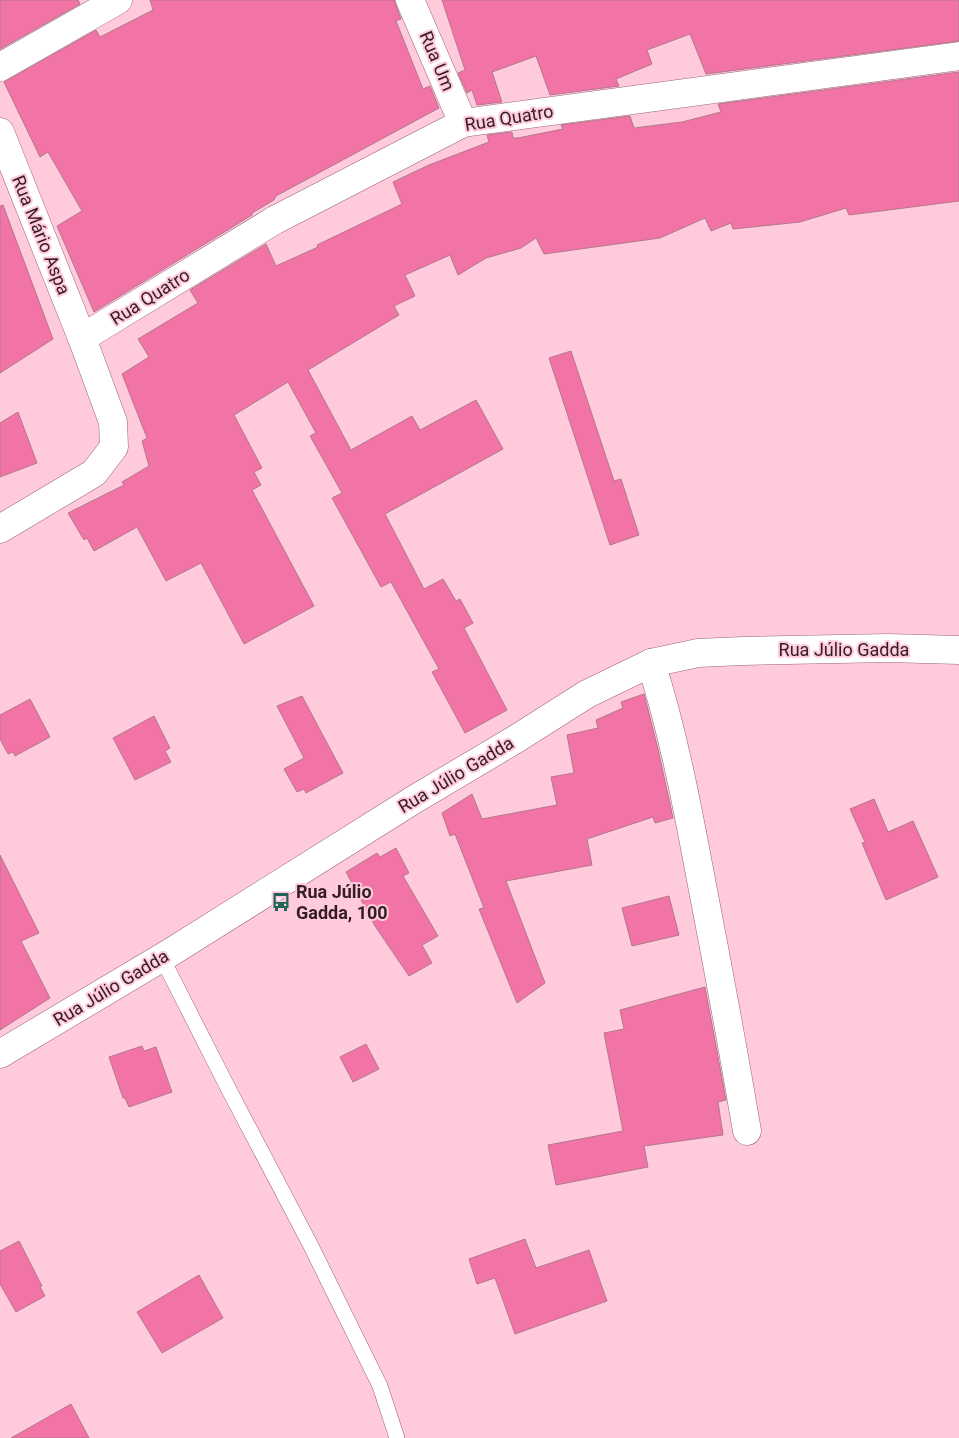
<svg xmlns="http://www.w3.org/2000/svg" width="959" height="1438" viewBox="0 0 959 1438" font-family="Roboto,sans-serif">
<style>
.building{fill:#f273a6;stroke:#b2788c}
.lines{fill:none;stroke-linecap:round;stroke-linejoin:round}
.lane-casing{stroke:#9c6378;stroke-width:16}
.street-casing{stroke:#9c6378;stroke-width:29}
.lane{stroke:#fff;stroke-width:15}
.street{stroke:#fff;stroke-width:28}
.labels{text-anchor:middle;stroke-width:4;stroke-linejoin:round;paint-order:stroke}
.street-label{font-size:18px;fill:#351d26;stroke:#ffcbdc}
.poi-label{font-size:18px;font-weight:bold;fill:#351d26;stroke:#ffcbdc;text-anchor:start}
</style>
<rect width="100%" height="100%" fill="#ffcbdc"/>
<!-- building -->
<g class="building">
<path d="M0 0H78L80 4 0 49Z"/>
<path d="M150 0H394L401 19 396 21 423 89 430 86 439 108 276 196 274 200 252 213V215L94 312 57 226 82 211 48 152 40 157 4 82 96 30 100 37 153 10Z"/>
<path d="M442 0H959V41L706 74 690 34 647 50 652 64 616 79 619 86 550 95 536 56 492 72 502 102 477 105 472 90 467 93 458 73 465 70Z"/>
<path d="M959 72V201L849 215 846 208 800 222 733 229 731 223 711 231 705 218 660 238 544 254 536 238 521 248 486 258 458 275 450 255 405 275 415 296 394 306 399 315 308 370 351 450 412 416 420 430 476 400 503 449 385 514 424 589 443 579 456 601 460 599 473 623 464 628 507 710 465 733 432 672 439 669 391 582 381 587 332 498 342 493 310 436 316 433 288 382 234 415 262 468 254 472 261 485 252 490 314 606 244 644 201 563 166 581 137 527 94 551 87 538 84 540 68 513 124 485 122 482 149 466 142 441 147 438 122 374 149 357 138 339 198 303 190 290 266 244 276 266 318 247 317 245 402 204 393 182 429 165 489 142 487 135 512 132 513 138H518L563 129 561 125 630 116 634 128 682 122 721 112 718 104Z"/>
<path d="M3 205 53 339 0 373V206Z"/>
<path d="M571 351 614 481 621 479 639 535 610 545 549 358Z"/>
<path d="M18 412 37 463 0 477V423Z"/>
<path d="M644 694 658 749 673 818 655 823 653 817 587 839 592 865 506 881 545 983 517 1003 479 909 484 908 455 834 450 836 442 813 472 794 482 819 557 805 551 777 574 773 567 735 598 728 596 720 623 708 621 702Z"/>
<path d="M302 696 343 773 306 793 304 789 297 792 284 769 304 758 277 706Z"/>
<path d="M30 699 50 737 15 756 13 752 8 754 0 739V715Z"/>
<path d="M154 716 170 748 165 751 171 762 135 780 113 738Z"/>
<path d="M874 799 888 832 913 821 938 877 886 900 862 843 865 842 850 809Z"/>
<path d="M396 848 409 873 403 876 438 936 422 945 432 963 409 976 375 926 346 872 377 853 380 857Z"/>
<path d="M0 855 39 933 21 941 50 998 0 1030Z"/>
<path d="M669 896 679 935 632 946 622 908Z"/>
<path d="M705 987 726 1100 718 1102 723 1135 644 1146 648 1167 556 1185 548 1145 623 1131 604 1033 624 1029 620 1010Z"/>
<path d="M366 1044 379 1069 353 1082 340 1057Z"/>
<path d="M142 1046 144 1051 156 1047 172 1092 129 1107 125 1098H123L109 1057Z"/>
<path d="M525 1239 536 1268 589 1250 607 1301 515 1334 495 1278 477 1284 469 1259Z"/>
<path d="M19 1241 42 1286 40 1287 45 1296 16 1312 0 1284V1251Z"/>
<path d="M199 1275 223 1318 162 1353 137 1312Z"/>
<path d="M71 1404 89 1438H11Z"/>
</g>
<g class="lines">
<!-- lane casing -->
<g class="lane-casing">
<path id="lane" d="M162 958 228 1088 310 1244 380 1386 397 1438"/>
</g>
<!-- street casing -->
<g class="street-casing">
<g id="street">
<path d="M410 0 463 123"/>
<path d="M0 67 118 0"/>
<path d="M0 132 82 338 113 422 114 447 94 473 0 529"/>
<path d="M82 338 275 220 463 123 959 56"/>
<path d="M651 663C674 735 688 810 702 885 718 967 733 1049 747 1131"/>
<path d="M0 1054 168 954 415 799 516 739 587 694 651 663 698 653 743 651 888 648 959 650"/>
</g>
</g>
<!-- lane -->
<use href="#lane" class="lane"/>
<!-- street -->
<use href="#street" class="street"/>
</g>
<!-- icons -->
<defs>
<g id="bus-bare" transform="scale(1.5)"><path d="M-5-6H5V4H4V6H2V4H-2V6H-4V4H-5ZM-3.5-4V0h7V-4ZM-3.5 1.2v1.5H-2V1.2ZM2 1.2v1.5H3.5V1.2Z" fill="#206456" stroke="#ffcbdc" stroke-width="2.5" paint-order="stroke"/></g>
</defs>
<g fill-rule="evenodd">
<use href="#bus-bare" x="281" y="902"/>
</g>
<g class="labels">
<!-- street labels -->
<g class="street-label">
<text transform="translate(437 61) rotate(67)" y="6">Rua Um</text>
<text transform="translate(509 118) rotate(-9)" y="6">Rua Quatro</text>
<text transform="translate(41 235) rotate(68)" y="6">Rua Mário Aspa</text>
<text transform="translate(150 297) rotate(-32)" y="6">Rua Quatro</text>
<text x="844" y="656">Rua Júlio Gadda</text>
<text transform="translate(456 775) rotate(-31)" y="6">Rua Júlio Gadda</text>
<text transform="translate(111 988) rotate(-31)" y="6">Rua Júlio Gadda</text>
</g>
<!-- poi labels -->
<g class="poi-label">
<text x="296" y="898">Rua Júlio<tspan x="296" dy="21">Gadda, 100</tspan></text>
</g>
</g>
</svg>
